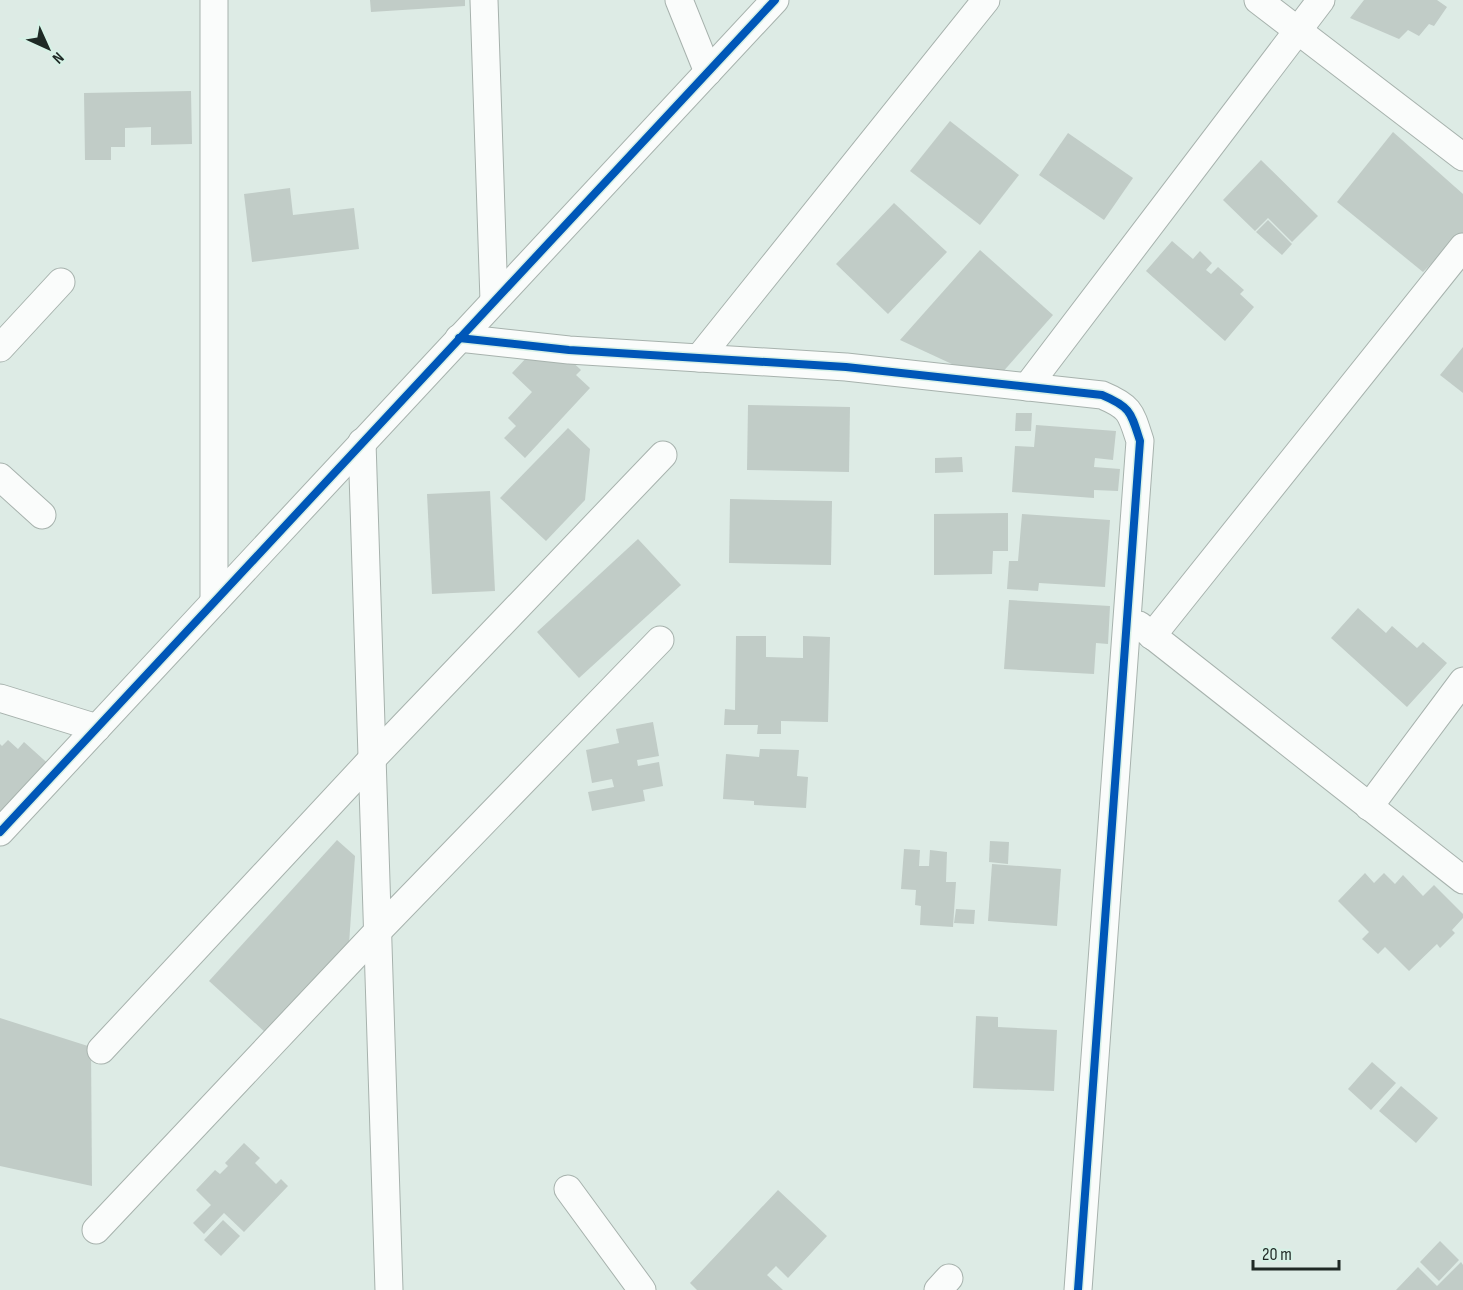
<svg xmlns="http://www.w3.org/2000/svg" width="1463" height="1290" viewBox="0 0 1463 1290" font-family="'Sofia Sans Condensed',sans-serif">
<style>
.building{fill:#c1ccc7}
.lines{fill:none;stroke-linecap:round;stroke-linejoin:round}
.minor-casing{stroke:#a7b2ad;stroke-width:29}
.minor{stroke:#fafcfb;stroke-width:27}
.cycleway-casing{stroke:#d7f1e6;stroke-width:11}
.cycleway{stroke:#0057b8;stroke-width:8}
</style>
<rect width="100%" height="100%" fill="#ddebe5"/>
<!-- building -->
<g class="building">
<path d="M370 0H465V6L371 12Z"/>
<path d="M1364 0H1437L1447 7 1434 26 1429 24 1419 36 1408 30 1399 39 1350 18Z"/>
<path d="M191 91 192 144 151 145V127L125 128V147H111V160H85L84 93Z"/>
<path d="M950 121 1019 175 980 225 910 171Z"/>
<path d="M1393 132 1463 194V233L1423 272 1337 202Z"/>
<path d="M1068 133 1133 178 1104 220 1039 175Z"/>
<path d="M1261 160 1318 216 1292 242 1268 218 1255 231 1223 200Z"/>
<path d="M290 188 293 215 354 208 359 249 252 262 244 194Z"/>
<path d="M894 203 947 252 888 314 836 264Z"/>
<path d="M1268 220 1292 244 1282 255 1256 232Z"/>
<path d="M1172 241 1193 259 1200 251 1212 263 1206 270 1211 274 1218 267 1244 290 1240 294 1254 307 1225 341 1146 271Z"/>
<path d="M980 250 1053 315 993 383 900 340Z"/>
<path d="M546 337 581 370 576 375 590 388 525 458 504 438 516 426 508 418 532 392 512 373Z"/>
<path d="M1463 347V393L1440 375Z"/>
<path d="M748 405 850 407 849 472 747 470Z"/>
<path d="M1016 413H1032L1031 431H1015Z"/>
<path d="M1036 425 1116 431 1113 460 1095 458 1094 467 1120 469 1118 491 1094 490V498L1012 492 1015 446 1034 447Z"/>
<path d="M568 428 590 449 585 500 546 541 500 498Z"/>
<path d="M962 457 963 472 935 473V458Z"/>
<path d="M490 491 495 591 432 594 427 494Z"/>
<path d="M730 499 832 501 831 565 729 563Z"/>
<path d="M1008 513V551H993L992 574 934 575V514Z"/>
<path d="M1022 514 1110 520 1105 587 1039 583 1038 591 1007 589 1009 561H1018Z"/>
<path d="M638 539 681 585 579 678 537 632Z"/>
<path d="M1009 600 1110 606 1108 644 1096 643 1094 674 1004 669Z"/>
<path d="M1358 608 1386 633 1392 626 1417 648 1423 642 1447 663 1407 707 1331 638Z"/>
<path d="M736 636H766V657L803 658V636L830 637 828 722 781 721V734H757L758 725H724L725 709 735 710Z"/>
<path d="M653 722 659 756 637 760 638 766 659 762 663 786 643 790 645 801 592 811 588 792 614 787 612 779 592 783 586 750 619 743 616 729Z"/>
<path d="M8 740 18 749 24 742 53 768 0 825V744L2 746Z"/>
<path d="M760 749 799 750 797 776 808 777 806 808 754 805V801L723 799 726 754 759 757Z"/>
<path d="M337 840 355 856 349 944 267 1034 209 981Z"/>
<path d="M990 841 1009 842 1008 864 989 862Z"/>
<path d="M904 849 920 850 919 866H929L930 850 947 852 946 882H956L953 927 920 925 921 906 915 905 916 890 901 889Z"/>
<path d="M992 864 1061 869 1057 926 988 921Z"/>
<path d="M1365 873 1374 883 1384 873 1395 884 1403 875 1423 896 1434 885 1463 914V918L1452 930 1455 933 1440 948 1437 944 1409 971 1385 947 1378 954 1362 939 1369 932 1338 901Z"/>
<path d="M956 909 975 910 974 924 954 923Z"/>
<path d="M976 1016 998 1017V1027L1057 1030 1054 1091 973 1088Z"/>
<path d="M0 1018 91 1047 92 1186 0 1166Z"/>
<path d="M1372 1062 1396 1083 1371 1110 1348 1089Z"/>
<path d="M1401 1086 1438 1118 1416 1143 1379 1111Z"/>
<path d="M244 1143 260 1158 255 1163 276 1184 281 1179 288 1186 244 1232 224 1213 204 1234 193 1223 211 1205 196 1190 215 1170 220 1174 228 1166 225 1163Z"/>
<path d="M778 1190 827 1236 788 1278 776 1266 767 1275 783 1290H697L690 1283Z"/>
<path d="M223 1220 240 1236 221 1256 204 1240Z"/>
<path d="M1440 1241 1459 1260 1439 1281 1420 1262Z"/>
<path d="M1461 1262 1463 1265V1290H1396L1418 1267 1437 1286Z"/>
</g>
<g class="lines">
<!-- minor casing -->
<g class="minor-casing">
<g id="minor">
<path d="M214 0V602"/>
<path d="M484 0 494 301"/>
<path d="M679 0 708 72"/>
<path d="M1258 0 1463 157"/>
<path d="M459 338 569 350 846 367 1102 395C1131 407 1131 413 1140 441L1078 1290"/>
<path d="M0 348 61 282"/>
<path d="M699 358 986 0"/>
<path d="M1027 387 1321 0"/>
<path d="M362 442 389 1290"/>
<path d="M0 477 42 515"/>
<path d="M1139 625 1463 880"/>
<path d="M1152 636 1463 247"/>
<path d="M0 698 97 728"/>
<path d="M1369 807 1463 681"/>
<path d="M0 832 775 0"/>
<path d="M101 1050 372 759 663 455"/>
<path d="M568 1189 642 1290"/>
<path d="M96 1230 378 931 660 640"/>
<path d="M938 1290 949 1278"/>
</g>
</g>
<!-- minor -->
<use href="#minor" class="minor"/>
<!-- cycleway casing -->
<g class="cycleway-casing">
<g id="cycleway">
<path d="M459 338 569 350 846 367 1102 395C1131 407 1131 413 1140 441L1078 1290"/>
<path d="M0 832 775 0"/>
</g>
</g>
<!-- cycleway -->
<use href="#cycleway" class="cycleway"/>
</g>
<!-- north arrow -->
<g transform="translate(48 48) rotate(135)" stroke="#d7f1e6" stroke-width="4.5" paint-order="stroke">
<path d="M0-4.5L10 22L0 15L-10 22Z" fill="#1f2925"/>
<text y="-9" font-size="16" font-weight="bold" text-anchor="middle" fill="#1f2925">N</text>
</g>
<!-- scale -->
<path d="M1253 1260v9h86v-9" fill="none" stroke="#1f2925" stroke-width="3"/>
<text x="1262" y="1260" font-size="18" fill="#1f2925" stroke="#d7f1e6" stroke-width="4.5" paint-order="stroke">20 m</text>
</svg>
